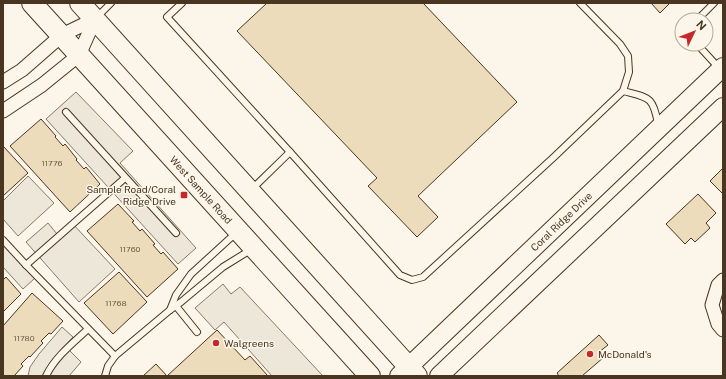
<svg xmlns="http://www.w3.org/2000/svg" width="726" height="379" viewBox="0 0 726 379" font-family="'Public Sans',sans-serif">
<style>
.parking{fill:#ede7d9;stroke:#887966}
.building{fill:#ecdcbc;stroke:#4a3520}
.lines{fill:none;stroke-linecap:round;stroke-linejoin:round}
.service-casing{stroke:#4a3520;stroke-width:8}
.minor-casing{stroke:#4a3520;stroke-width:15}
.secondary-casing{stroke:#4a3520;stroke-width:20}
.primary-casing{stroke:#4a3520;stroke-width:22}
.service{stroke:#fbf6e9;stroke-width:6}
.minor{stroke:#fbf6e9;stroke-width:13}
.secondary{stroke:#fbf6e9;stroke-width:18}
.primary{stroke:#fbf6e9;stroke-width:20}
.poi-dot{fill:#c62828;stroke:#fbf6e9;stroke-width:1.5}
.labels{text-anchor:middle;stroke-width:3;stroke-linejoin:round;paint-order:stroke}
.number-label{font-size:8px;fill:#725f47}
.poi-label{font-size:10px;fill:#4a3520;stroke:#fbf6e9;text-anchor:start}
.street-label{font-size:10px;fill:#4a3520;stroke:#fbf6e9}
</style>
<rect width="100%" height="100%" fill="#fbf6e9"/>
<!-- parking -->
<g class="parking">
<path d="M76 92 133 151 120 163 196 248 178 264 46 119Z"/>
<path d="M28 176 54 203 18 236 3 219V201Z"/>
<path d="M71 222 115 269 79 302 26 242 48 223 57 234Z"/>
<path d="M3 244 35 278 23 289 3 267Z"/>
<path d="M223 284 231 294 240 287 323 376H272L224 322 215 330 195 308Z"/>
<path d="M62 327 73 337 65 346 81 362 69 376H28L30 367 39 354Z"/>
</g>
<!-- building -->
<g class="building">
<path d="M267 3H423L517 102 418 196 438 217 417 237 368 186 377 178 237 31Z"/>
<path d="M651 3H670L660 13Z"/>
<path d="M41 119 56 136 55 137 63 146 65 144 77 159 76 160 84 169 86 167 100 184 70 212 10 146Z"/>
<path d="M3 146 28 173 3 196Z"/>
<path d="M723 168V194L710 181Z"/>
<path d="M698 194 716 213 706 223 710 228 695 242 691 238 685 244 666 224Z"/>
<path d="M118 204 134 221 132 222 140 231 142 229 155 244 153 245 161 254 163 252 178 269 147 297 87 231Z"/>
<path d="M119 272 147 302 113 334 84 303Z"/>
<path d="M6 277 21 294 3 312V278L4 279Z"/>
<path d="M32 293 63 321 51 334 49 333 41 341 43 343 30 357 29 356 21 364 23 366 14 376H5L3 375V326Z"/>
<path d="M217 330 245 360 250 356 268 376H143L156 364 167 376Z"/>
<path d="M599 335 608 345 599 352 604 357 582 376H559L557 373Z"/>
</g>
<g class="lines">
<!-- service casing -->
<g class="service-casing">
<g id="service">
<path d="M182 3 167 17 290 152 400 275 412 280 423 277 554 157 623 91 629 72 628 56 620 44 580 3"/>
<path d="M97 17 111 3"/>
<path d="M697 20 714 3"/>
<path d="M697 44 719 68"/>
<path d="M623 91C649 98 653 96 658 124"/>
<path d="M66 112 176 233"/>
<path d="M251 190 290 152"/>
<path d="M3 240 26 265 115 356"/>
<path d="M26 265 125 178"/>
<path d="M176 306 197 332"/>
<path d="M170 310 176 295 191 274 237 232"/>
<path d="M46 376C55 357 73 343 88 329"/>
<path d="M105 376 108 366 115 356 170 310 181 302 223 267 252 249"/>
</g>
</g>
<!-- minor casing -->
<g class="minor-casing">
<g id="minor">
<path d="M3 82 22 70 62 35 95 19"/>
<path d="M3 111 42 85 79 55 95 19"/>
<path d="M723 280 718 285 712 305 718 324 723 330"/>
</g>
</g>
<!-- secondary casing -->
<g class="secondary-casing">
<g id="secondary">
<path id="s1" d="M399 376 723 67"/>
<path d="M439 376 723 107"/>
</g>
</g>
<!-- primary casing -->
<g class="primary-casing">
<g id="primary">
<path id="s2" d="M32 3 370 376"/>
<path d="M80 3 417 376"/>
</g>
</g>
<!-- service -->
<use href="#service" class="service"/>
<!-- minor -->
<use href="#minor" class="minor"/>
<!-- secondary -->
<use href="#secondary" class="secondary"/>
<!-- primary -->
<use href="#primary" class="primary"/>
</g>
<!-- markers -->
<g class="poi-dot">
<rect x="180" y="191" width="8" height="8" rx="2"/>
<circle cx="216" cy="343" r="4"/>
<circle cx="590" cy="354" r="4"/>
</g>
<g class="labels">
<!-- number labels -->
<g class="number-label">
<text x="52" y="166">11776</text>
<text x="130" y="252">11760</text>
<text x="116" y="306">11768</text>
<text x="24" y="341">11780</text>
</g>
<!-- poi labels -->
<g class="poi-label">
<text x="176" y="193" text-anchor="end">Sample Road/Coral<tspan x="176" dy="12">Ridge Drive</tspan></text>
<text x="224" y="347">Walgreens</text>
<text x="598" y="358">McDonald's</text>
</g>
<!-- street labels -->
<g class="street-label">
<text dy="4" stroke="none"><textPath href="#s2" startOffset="252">West Sample Road</textPath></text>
<text dy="4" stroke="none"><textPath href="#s1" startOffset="224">Coral Ridge Drive</textPath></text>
</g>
</g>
<!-- border -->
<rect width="726" height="379" fill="none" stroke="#4a3520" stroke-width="8"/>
<!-- north arrow -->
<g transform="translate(694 32) rotate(47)"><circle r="19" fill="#fbf6e9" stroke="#b4a999"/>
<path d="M0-3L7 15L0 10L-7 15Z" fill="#c62828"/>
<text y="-6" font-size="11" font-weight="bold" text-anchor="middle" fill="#4a3520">N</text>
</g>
</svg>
